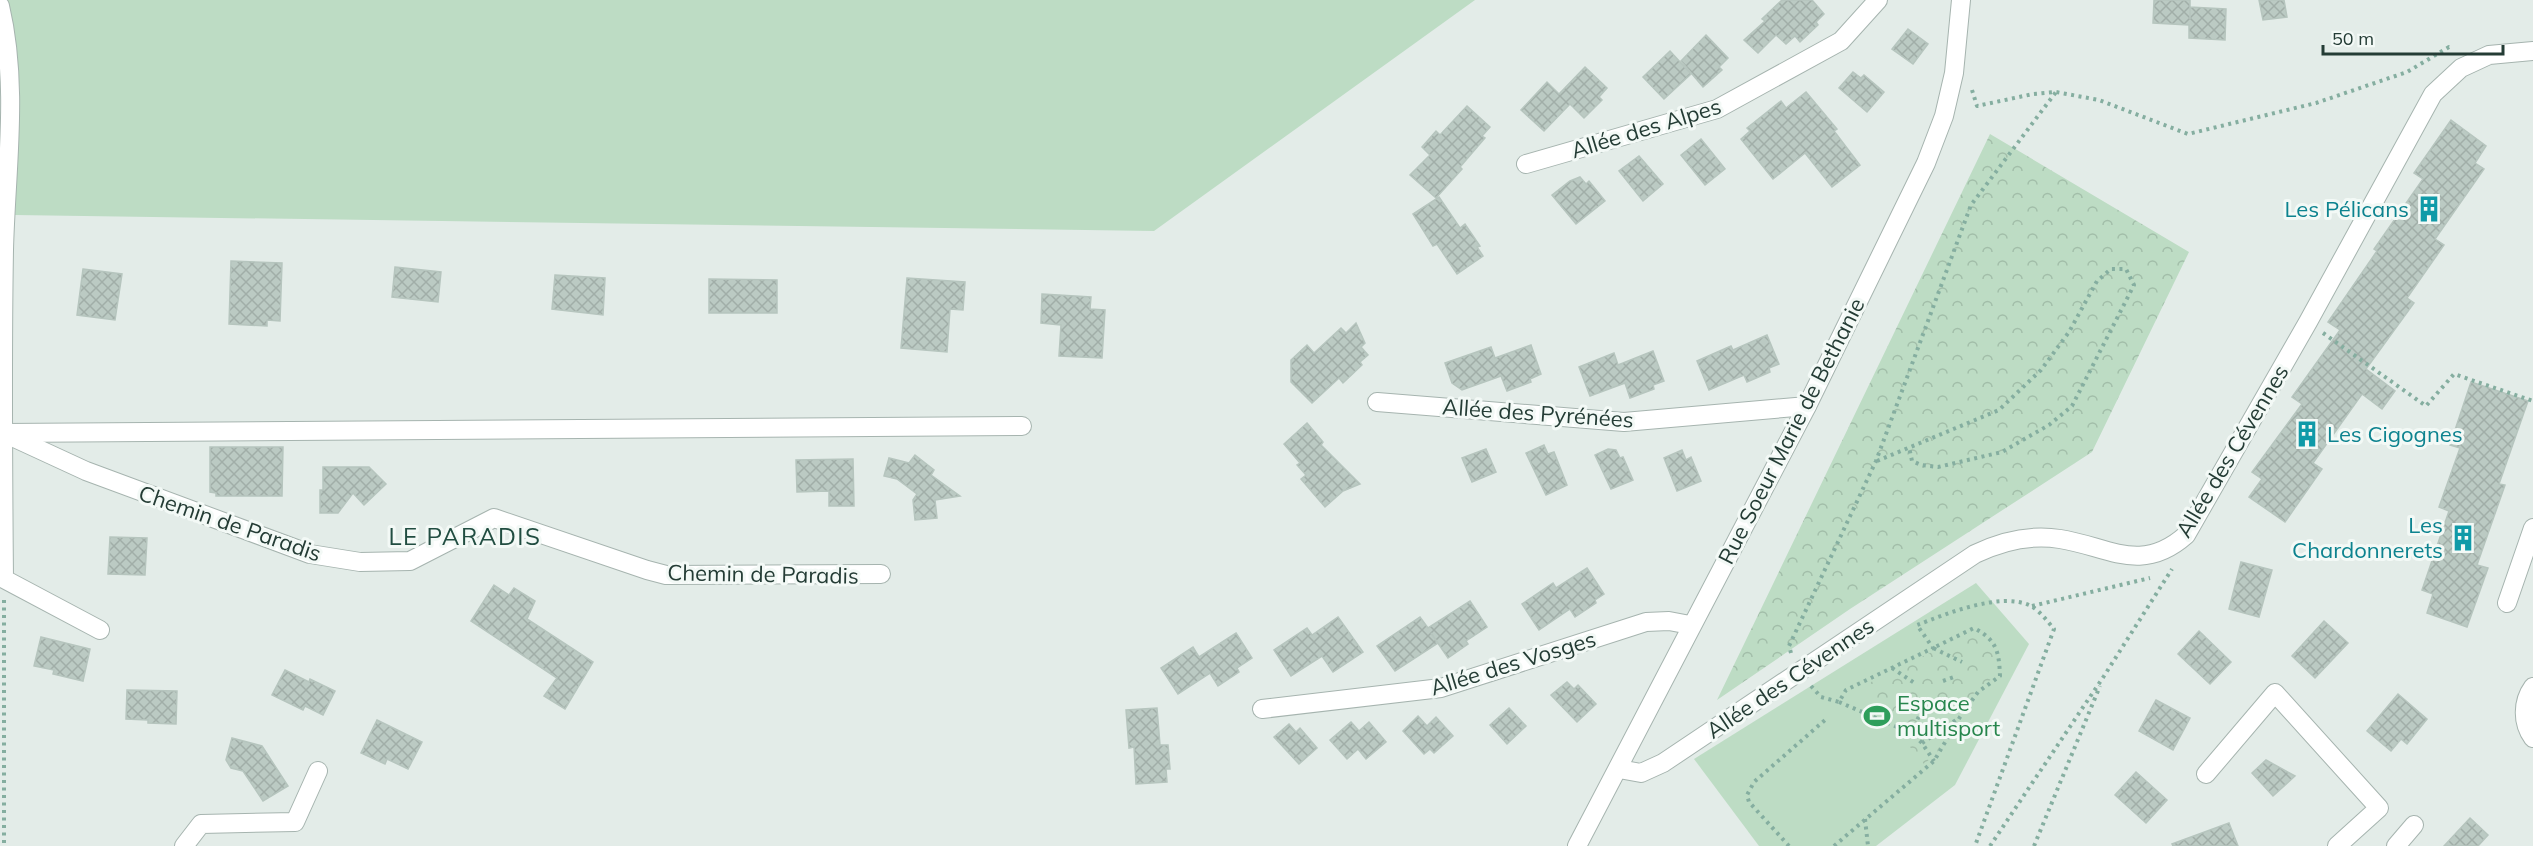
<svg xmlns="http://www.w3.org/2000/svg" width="2533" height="846" viewBox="0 0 2533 846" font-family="Mulish,sans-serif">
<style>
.grass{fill:#bddcc4}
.park{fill:url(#park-crowns)}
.building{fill:url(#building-cross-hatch);stroke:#b6c5be;stroke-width:1.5}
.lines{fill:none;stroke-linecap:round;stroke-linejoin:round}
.minor-casing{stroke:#a6b4af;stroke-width:20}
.path{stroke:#85aea0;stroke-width:4;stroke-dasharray:3 4.5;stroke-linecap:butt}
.minor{stroke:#fff;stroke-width:18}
.labels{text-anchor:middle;stroke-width:6;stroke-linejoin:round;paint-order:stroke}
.street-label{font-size:22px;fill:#243c35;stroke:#f3f9f6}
.culture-label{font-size:22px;fill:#0d838f;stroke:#f3f9f6;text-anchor:end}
.leisure-label{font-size:22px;fill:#27864d;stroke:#f3f9f6;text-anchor:start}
.neighbourhood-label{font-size:24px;letter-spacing:1.5px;fill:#214d41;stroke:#f3f9f6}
</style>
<defs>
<pattern id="park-crowns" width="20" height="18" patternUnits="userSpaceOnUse" patternTransform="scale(1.5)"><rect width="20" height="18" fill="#bddcc4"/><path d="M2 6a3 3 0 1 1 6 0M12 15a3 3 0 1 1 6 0" fill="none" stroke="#a2bea9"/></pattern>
<pattern id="building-cross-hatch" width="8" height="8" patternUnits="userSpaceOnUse" patternTransform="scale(1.5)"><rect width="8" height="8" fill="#bbcac3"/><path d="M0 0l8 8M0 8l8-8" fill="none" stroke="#a1aea8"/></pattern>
</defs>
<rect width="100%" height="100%" fill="#e3ece8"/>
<!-- grass -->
<g class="grass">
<path d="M3 0H1475L1154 231 15 215 20 91 17 65Z"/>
<path d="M1976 583 2029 644 1955 785 1876 846H1759L1694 759Z"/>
</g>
<!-- park -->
<g class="park">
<path d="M1990 134 2189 252 2092 452 1850 609 1717 700Z"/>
<path d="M1970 633 1981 639 1995 655 1994 677 1962 703 1937 753 1924 764 1861 687Z"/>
</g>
<!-- building -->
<g class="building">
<path d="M1782 0H1812L1824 14 1816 22 1818 25 1800 42 1795 36 1786 44 1776 35 1758 53 1744 40 1765 21 1762 19Z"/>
<path d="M2154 0H2190V19V7L2226 9 2225 40 2189 38V25L2153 23Z"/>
<path d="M2259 0H2284L2287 17 2263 20Z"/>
<path d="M1908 29 1928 44 1913 64 1892 49Z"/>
<path d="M1706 35 1728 58 1719 67 1722 70 1703 87 1681 61Z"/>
<path d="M1670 51 1691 74 1664 99 1643 77Z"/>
<path d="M1585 67 1607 88 1599 97 1602 100 1584 118 1570 104 1544 131 1521 110 1547 82 1559 94Z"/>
<path d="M1853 72 1861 78 1864 75 1884 92 1867 112 1839 88Z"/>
<path d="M1806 92 1837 129 1834 131 1860 165 1832 187 1805 153 1773 179 1741 139 1750 131 1747 128 1781 101 1786 108Z"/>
<path d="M1467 106 1490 127 1482 136 1485 138 1460 167 1462 169 1436 198 1410 175 1430 155 1422 147 1436 131 1440 135Z"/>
<path d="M2451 120 2486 146 2475 163 2484 169 2435 239 2444 245 2407 298 2414 303 2366 369 2395 391 2382 409 2362 394 2313 463 2322 469 2285 522 2249 497 2262 479 2252 472 2302 404 2292 397 2340 330 2328 322 2377 251 2374 249 2423 179 2414 173Z"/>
<path d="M1701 139 1725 169 1705 185 1681 155Z"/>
<path d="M1639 156 1663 184 1643 201 1619 171Z"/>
<path d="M1580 177 1586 184 1589 181 1605 201 1576 224 1552 195 1570 181Z"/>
<path d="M1439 197 1460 228 1465 224 1480 246 1477 247 1483 256 1457 274 1437 244 1433 246 1413 214Z"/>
<path d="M231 261 282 263 280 321 267 320V326L229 324Z"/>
<path d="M395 267 441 272 438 302 392 297Z"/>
<path d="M83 269 122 274 115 320 77 315Z"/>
<path d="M555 275 605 278 603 315 552 309Z"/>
<path d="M907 278 965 282 963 310 950 309 947 352 901 348Z"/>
<path d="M709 279 777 280V313H709Z"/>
<path d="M1042 294 1091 297 1090 309 1105 310 1102 358 1059 356 1061 325 1041 323Z"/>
<path d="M1356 323 1365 343 1361 347 1368 355 1360 362 1362 365 1343 383 1339 378 1312 403 1291 382V360L1307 345 1314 353 1341 328 1346 333Z"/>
<path d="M1767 335 1779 364 1769 368 1770 372 1747 382 1744 375 1709 390 1697 361 1731 346 1733 350Z"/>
<path d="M1531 345 1541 374 1530 379 1531 382 1507 391 1501 376 1462 390 1452 383 1445 363 1491 347 1495 358Z"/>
<path d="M1653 351 1664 381 1653 385 1654 389 1630 398 1625 383 1590 396 1579 367 1614 353 1618 365Z"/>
<path d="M2471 382 2528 401 2499 484 2505 485 2477 565 2488 568 2467 627 2427 613 2433 594 2422 590 2449 511 2439 507 2460 448 2450 445Z"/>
<path d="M1307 423 1323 442 1321 445 1360 484 1343 491 1325 507 1301 479 1306 475 1297 465 1300 463 1284 444Z"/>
<path d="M1544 445 1548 454 1554 452 1567 485 1546 495 1526 453Z"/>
<path d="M210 447H283L282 496H216V493L210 492Z"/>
<path d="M1486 449 1496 472 1472 482 1462 458Z"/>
<path d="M1608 449 1616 450 1620 458 1623 457 1633 480 1611 489 1595 455Z"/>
<path d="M1682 450 1686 460 1691 457 1701 481 1677 491 1664 458Z"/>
<path d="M915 455 934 470 931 475 960 496 935 500 937 518 915 520 913 500 917 494 897 479 884 476 889 458 909 463Z"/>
<path d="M853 459 854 506H829V491L797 492 796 460Z"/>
<path d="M323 467H369L386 484 364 505 353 493 338 513H320V490H323Z"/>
<path d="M110 537 147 538 145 575 108 574Z"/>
<path d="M2241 562 2272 570 2259 617 2229 609Z"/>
<path d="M1587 568 1604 594 1595 600 1596 603 1575 617 1570 609 1539 630 1522 604 1553 583 1556 588Z"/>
<path d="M494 585 509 595 514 588 535 601 527 619 593 662 565 709 544 696 557 678 471 621Z"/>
<path d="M1470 601 1487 627 1466 641 1468 644 1448 658 1431 633 1438 643 1395 671 1377 646 1420 617 1428 628Z"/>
<path d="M1338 617 1363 652 1333 672 1322 656 1291 676 1274 650 1307 628 1312 635Z"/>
<path d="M2324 621 2348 643 2315 678 2292 656Z"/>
<path d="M2199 631 2231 662 2210 684 2178 654Z"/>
<path d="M1236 633 1252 658 1237 668 1239 672 1218 686 1210 673 1178 694 1161 668 1193 647 1199 657Z"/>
<path d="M41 637 90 649 83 681 53 674 54 670 34 666Z"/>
<path d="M285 670 309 682 310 679 335 691 323 715 305 706 303 710 272 695Z"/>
<path d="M1567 682 1574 689 1578 685 1596 704 1577 722 1551 695Z"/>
<path d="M127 690 177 691 176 724 148 723V720L126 719Z"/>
<path d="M2398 694 2427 719 2407 744 2401 739 2391 751 2367 731Z"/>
<path d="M2156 700 2190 718 2173 750 2139 731Z"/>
<path d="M1157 708 1160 745H1168L1170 769H1166L1167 782 1136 784 1134 747 1129 748 1126 710Z"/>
<path d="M1509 708 1526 726 1507 744 1490 725Z"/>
<path d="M1418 716 1427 726 1436 717 1453 736 1434 753 1430 749 1424 754 1403 731Z"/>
<path d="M377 720 422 742 408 769 387 759 385 764 361 753Z"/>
<path d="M1351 722 1359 731 1369 722 1386 742 1366 759 1358 749 1347 759 1330 740Z"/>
<path d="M1289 724 1296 732 1300 728 1317 748 1299 764 1274 737Z"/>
<path d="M232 738 262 746 288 786 263 801 243 771 231 768 226 760Z"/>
<path d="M2266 760 2295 776 2273 796 2252 773Z"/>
<path d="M2136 772 2167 800 2146 823 2115 795Z"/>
<path d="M2470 818 2488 835 2478 846H2444Z"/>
<path d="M2229 823 2238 846H2173L2172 844Z"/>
</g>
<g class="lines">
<!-- minor casing -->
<g class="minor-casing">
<g id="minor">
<path d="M0 6C19 86 6 169 4 250 2 360 3 469 4 579L100 630"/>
<path d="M1526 164 1717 109 1841 41 1878 0"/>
<path d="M1377 402 1624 422 1807 406"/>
<path d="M3 433 1022 426"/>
<path d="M8 435 86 471 310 554 360 562 410 561 494 518 647 570 666 575 881 574"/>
<path d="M2507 603 2533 528"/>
<path d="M2533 687C2522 702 2522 723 2533 738"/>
<path d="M1262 709 1441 688 1646 622 1669 621 1690 625"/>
<path d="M1619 769 1641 773 1663 763 1975 554C2002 541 2029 534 2060 539 2107 546 2141 575 2186 535L2308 322 2433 94 2461 68 2489 55 2533 51"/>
<path d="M2206 774 2275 693 2379 808 2337 846"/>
<path d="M184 846 201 824 295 822 318 771"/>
<path d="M1577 846 1807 406 1926 163 1944 116 1954 73 1961 0"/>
<path d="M2396 846 2414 825"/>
</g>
</g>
<!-- path -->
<g class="path">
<path d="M1972 90 1977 106 2033 94 2056 92 2099 100 2188 134 2316 103 2407 72 2449 47 2453 48"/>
<path d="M2323 333 2426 406 2454 374 2533 401"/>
<path d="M1877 461 1999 410 2041 370 2069 332 2097 281 2111 269H2126L2134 285 2072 406 2049 425 2002 452 1938 467 1921 465 1912 461 1909 447"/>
<path d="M4 600V846"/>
<path d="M2032 606 2150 578"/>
<path d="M1791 653 1789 646 1876 461 1971 205 2056 92"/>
<path d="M1892 668 1916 684"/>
<path d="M1943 681 1954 677"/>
<path d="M1811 686 1821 697 1839 702 1846 690 1933 648 1917 625C1946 614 2001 591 2031 606 2039 610 2048 622 2054 629L1975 846"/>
<path d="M1839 702 1911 733 1922 743 1934 761"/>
<path d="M1911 733 1921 712"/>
<path d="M1922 743 1959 718"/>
<path d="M1865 819 1868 846"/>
<path d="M1789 846 1749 802 1747 795 1754 782 1825 720"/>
<path d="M1834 846 1934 761 1960 717 1978 692 2000 676C1999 652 1997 640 1974 628L1933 648 1962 662"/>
<path d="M1990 846 2104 676 2172 569"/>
<path d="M2034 846 2100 686"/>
</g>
<!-- minor -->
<use href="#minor" class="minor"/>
</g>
<!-- icons -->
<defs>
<g id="building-bare" transform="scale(2.07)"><path d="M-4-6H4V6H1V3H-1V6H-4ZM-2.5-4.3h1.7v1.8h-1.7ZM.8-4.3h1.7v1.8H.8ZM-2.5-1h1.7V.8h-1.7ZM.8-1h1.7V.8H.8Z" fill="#0f9aa8" stroke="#f3f9f6" stroke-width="2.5" paint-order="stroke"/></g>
<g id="stadium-bare" transform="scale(2.07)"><path d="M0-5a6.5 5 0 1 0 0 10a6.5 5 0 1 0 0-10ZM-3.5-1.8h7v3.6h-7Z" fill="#2e9e5b" stroke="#f3f9f6" stroke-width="2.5" paint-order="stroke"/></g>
</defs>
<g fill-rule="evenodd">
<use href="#building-bare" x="2429" y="209"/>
<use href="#building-bare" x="2307" y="434"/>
<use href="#building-bare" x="2463" y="538"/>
<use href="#stadium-bare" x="1877" y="716"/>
</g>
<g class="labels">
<!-- street labels -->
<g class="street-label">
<text transform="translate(1646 128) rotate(-17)" y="8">Allée des Alpes</text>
<text transform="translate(1538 413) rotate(4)" y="8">Allée des Pyrénées</text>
<text transform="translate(1791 431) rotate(-63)" y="8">Rue Soeur Marie de Bethanie</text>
<text transform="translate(2232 451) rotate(-59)" y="8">Allée des Cévennes</text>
<text transform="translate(230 523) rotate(19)" y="8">Chemin de Paradis</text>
<text transform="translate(763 574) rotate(1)" y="8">Chemin de Paradis</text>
<text transform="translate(1513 663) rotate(-17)" y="8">Allée des Vosges</text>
<text transform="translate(1790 678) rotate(-34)" y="8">Allée des Cévennes</text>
</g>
<!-- culture labels -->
<g class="culture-label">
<text x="2409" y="217">Les Pélicans</text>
<text x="2327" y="442" text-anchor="start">Les Cigognes</text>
<text x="2443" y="533">Les<tspan x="2443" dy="25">Chardonnerets</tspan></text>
</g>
<!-- leisure labels -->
<g class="leisure-label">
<text x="1897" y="711">Espace<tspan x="1897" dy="25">multisport</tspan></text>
</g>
<!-- neighbourhood labels -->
<g class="neighbourhood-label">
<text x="465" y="545">LE PARADIS</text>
</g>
</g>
<!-- scale -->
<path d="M2323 45v9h180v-9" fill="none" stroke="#243c35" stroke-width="3"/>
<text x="2332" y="45" font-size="18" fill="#243c35" stroke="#f3f9f6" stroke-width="4.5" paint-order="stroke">50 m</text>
</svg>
